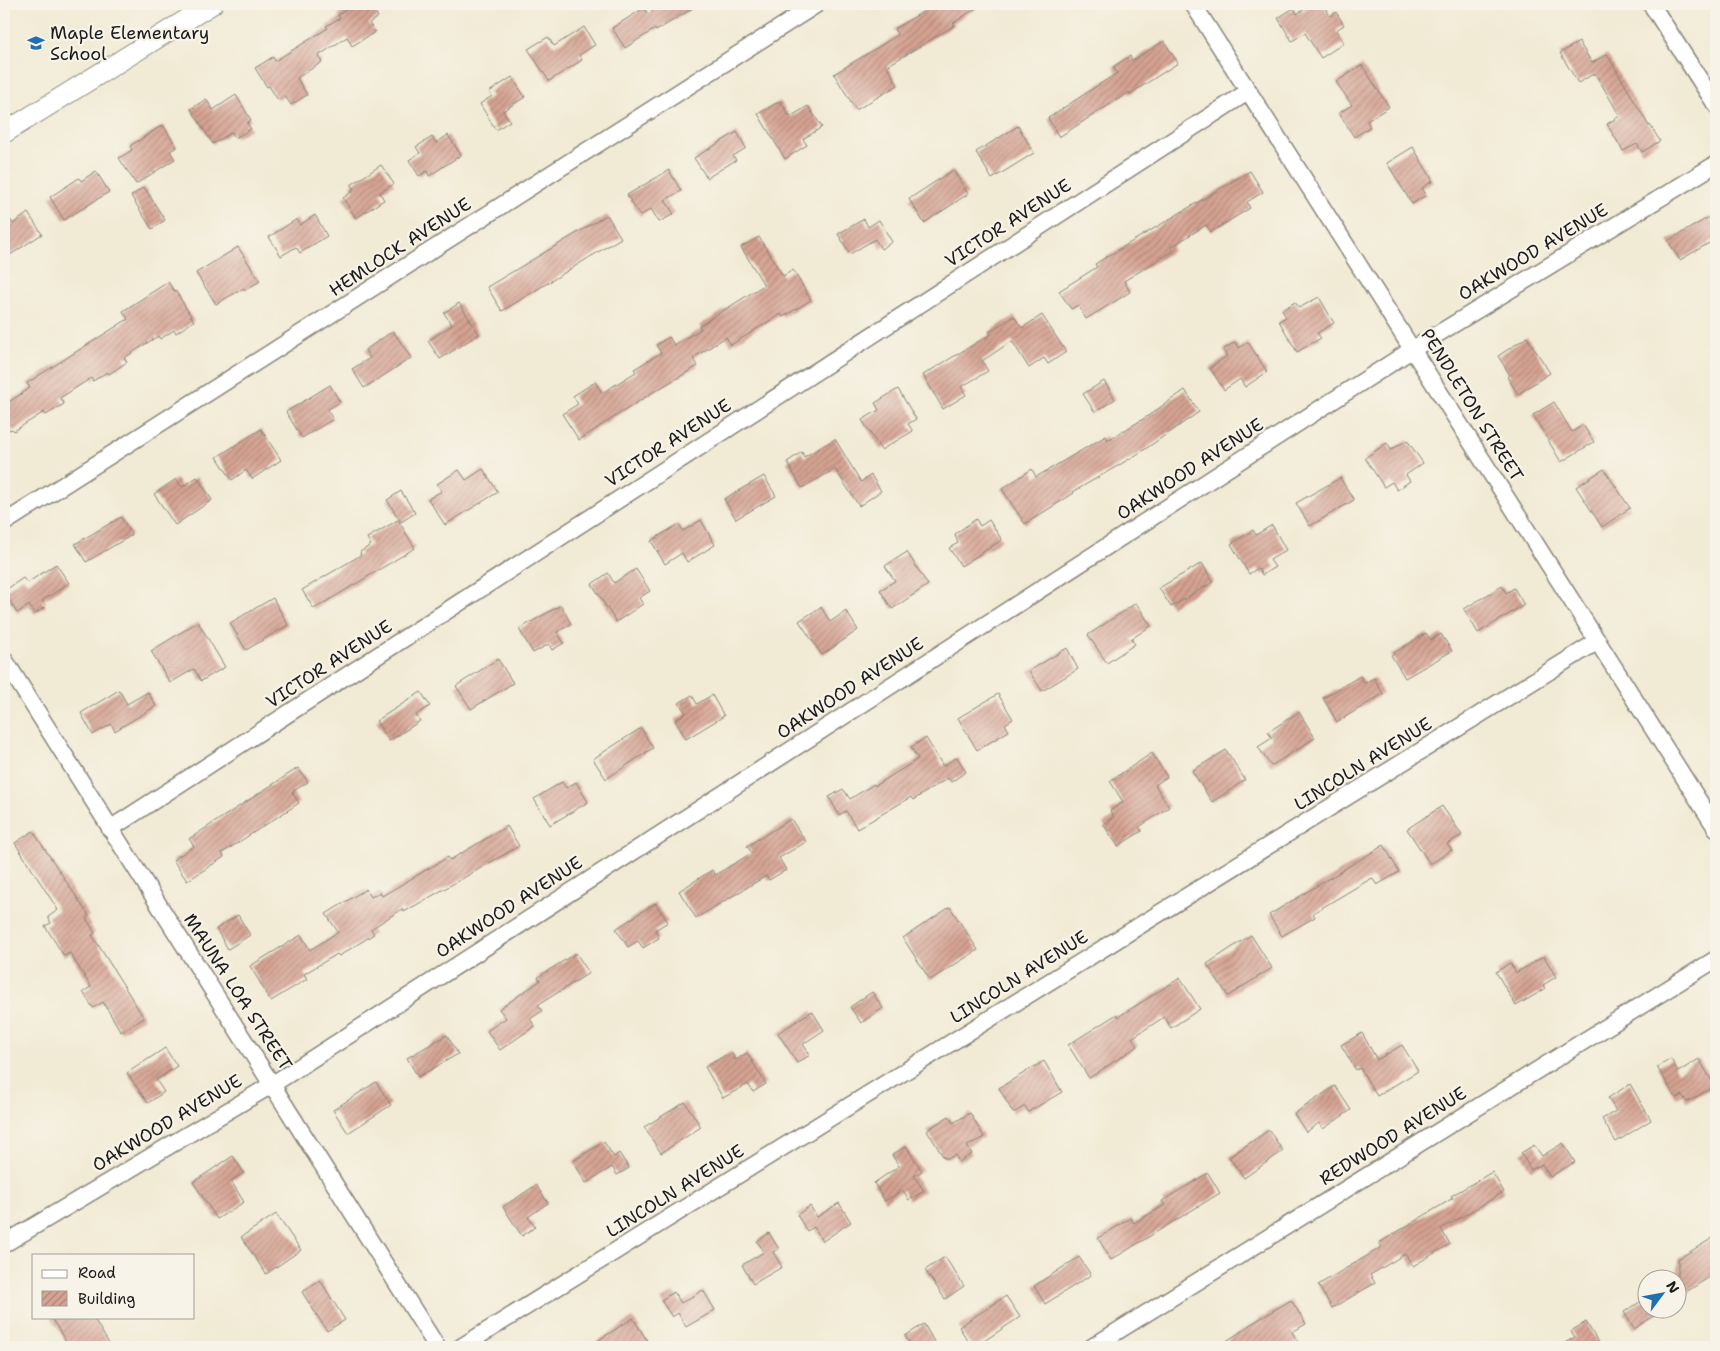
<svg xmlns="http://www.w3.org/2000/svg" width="1720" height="1351" viewBox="0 0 1720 1351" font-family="'Shantell Sans',sans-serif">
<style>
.building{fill:url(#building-hatch)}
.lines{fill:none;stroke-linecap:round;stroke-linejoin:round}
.minor-casing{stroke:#868378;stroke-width:19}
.tertiary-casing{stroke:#868378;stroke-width:22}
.minor{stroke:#fff;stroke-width:16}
.tertiary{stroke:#fff;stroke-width:20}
.labels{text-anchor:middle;stroke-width:4.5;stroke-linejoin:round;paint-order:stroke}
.poi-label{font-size:18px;fill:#1c1c1c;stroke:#f7f3e8;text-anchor:start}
.street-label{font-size:18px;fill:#1c1c1c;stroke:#f7f3e8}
</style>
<defs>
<pattern id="building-hatch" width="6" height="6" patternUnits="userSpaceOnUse" patternTransform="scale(1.25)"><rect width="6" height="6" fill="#d6a393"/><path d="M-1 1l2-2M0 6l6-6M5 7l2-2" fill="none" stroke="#ad8477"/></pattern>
</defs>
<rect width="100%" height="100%" fill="#f7f3e8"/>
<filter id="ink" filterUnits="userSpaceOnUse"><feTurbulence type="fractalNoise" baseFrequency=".02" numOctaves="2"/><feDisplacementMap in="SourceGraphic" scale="10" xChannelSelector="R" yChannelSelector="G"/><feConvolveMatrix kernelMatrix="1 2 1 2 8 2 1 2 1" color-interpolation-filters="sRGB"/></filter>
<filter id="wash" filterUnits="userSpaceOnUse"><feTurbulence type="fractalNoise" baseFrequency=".0096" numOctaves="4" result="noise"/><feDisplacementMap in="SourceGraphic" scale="20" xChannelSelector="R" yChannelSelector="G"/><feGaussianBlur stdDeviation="1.12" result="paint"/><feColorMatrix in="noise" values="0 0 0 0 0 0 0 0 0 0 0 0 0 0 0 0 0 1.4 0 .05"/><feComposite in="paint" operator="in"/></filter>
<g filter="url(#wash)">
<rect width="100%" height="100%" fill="#f1ead4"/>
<g id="blocks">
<!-- building -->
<g class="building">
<path d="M356 4H370L378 17 369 23 375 32 352 46 347 37 318 56 322 62 297 78 307 95 291 105 285 96 278 100 269 86 267 87 255 68 273 57 275 61 328 28 326 26 340 18 338 15Z"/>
<path d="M665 4H699L656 31 655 29 625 48 612 28 644 8 648 14Z"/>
<path d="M936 4H983L953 23 955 25 887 66 898 85 856 110 834 74 898 35 894 29Z"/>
<path d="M1313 4H1323L1330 16 1336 12 1344 25 1336 30 1344 43 1321 58 1305 33 1292 41 1278 18 1294 8 1297 14Z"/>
<path d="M584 27 595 45 579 55 582 60 549 81 528 49 548 37 554 46Z"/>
<path d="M1164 41 1178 63 1130 94 1129 92 1059 137 1048 118 1117 73 1113 67 1130 56 1132 61Z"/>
<path d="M1579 42 1592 63 1607 54 1649 126 1650 125 1660 141 1642 152 1637 144 1623 151 1607 124 1620 116 1595 73 1578 83 1560 53Z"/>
<path d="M1362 65 1389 107 1367 121 1370 127 1354 137 1339 113 1352 105 1336 82Z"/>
<path d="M512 77 525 97 503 111 510 121 496 130 480 104 492 96 489 92Z"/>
<path d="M236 95 251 120 247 123 251 129 235 138 232 132 213 144 191 109 206 99 213 110Z"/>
<path d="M780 101 790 117 808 106 822 127 803 139 807 145 785 159 758 114Z"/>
<path d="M163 125 177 147 170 151 175 159 136 184 119 158 132 150 130 146Z"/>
<path d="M1018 126 1034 153 992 179 976 152Z"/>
<path d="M737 132 746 148 733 156 736 160 707 178 694 158Z"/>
<path d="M448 135 461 155 429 176 427 171 419 176 409 160 420 153 416 147 432 137 436 143Z"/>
<path d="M1413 147 1433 181 1422 188 1426 195 1412 204 1387 163Z"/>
<path d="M381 165 394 184 380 193 384 200 356 218 343 198 354 190 351 185Z"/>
<path d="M669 170 681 191 665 200 674 214 659 222 651 209 640 216 627 195Z"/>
<path d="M953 170 968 194 924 223 909 199Z"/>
<path d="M96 171 109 192 64 220 50 197 79 178 81 181Z"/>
<path d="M1250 171 1263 192 1247 202 1250 208 1211 232 1206 225 1171 247 1173 251 1124 281 1130 292 1086 319 1078 305 1071 309 1059 291 1097 267 1095 264 1108 256Z"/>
<path d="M144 187 165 220 152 229 131 196Z"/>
<path d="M4 210 13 224 28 213 42 234 4 259Z"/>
<path d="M315 215 327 236 300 253 296 247 281 256 269 237 297 219 300 225Z"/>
<path d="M607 215 621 238 502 311 487 287Z"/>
<path d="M1709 217 1716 229V239L1680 260 1668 241Z"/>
<path d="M864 219 868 227 879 220 892 242 881 249 875 239 850 254 838 234Z"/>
<path d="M759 237 783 276 793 270 811 300 783 317 781 314 731 345 726 337 693 358 698 366 650 394 579 440 562 414 578 404 573 396 595 382 602 393 636 372 634 369 661 353 656 345 669 337 674 345 701 329 699 326 764 285 741 247Z"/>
<path d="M238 247 260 281 245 290 244 288 216 304 196 273Z"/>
<path d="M168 282 174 291 175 290 194 321 176 333 174 330 160 339 158 336 124 358 127 362 109 374 107 372 93 381 91 378 60 398 64 404 46 415 44 412 14 431 12 429 9 430 4 422V405L30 388 27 383 128 319 123 311Z"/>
<path d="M1319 297 1334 323 1317 333 1321 338 1297 352 1279 321 1286 317 1282 310 1295 302 1299 308Z"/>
<path d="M459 303 479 334 440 359 428 341 452 325 444 313Z"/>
<path d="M1042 315 1066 352 1048 364 1044 358 1029 368 1012 341 982 361 988 371 961 387 966 395 943 409 923 375 991 334 989 332 1014 316 1022 328Z"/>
<path d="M393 331 411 358 364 388 352 369 370 358 365 350Z"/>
<path d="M1527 337 1550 373 1518 394 1507 377 1510 375 1498 356Z"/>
<path d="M1235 342 1239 348 1248 342 1267 372 1245 387 1240 379 1224 390 1210 368 1227 356 1223 350Z"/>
<path d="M1104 381 1115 399 1095 412 1083 394Z"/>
<path d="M330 385 340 402 327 410 333 419 302 438 286 412Z"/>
<path d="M898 389 916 419 908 424 913 431 881 450 862 420 879 410 875 403Z"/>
<path d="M1185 390 1199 412 1138 454 1073 492 1074 493 1025 524 1002 489 1032 469 1036 477 1106 436 1108 440 1145 418Z"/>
<path d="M1554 402 1572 432 1583 425 1594 442 1561 462 1533 415Z"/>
<path d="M261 429 281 460 252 479 246 470 232 480 217 457Z"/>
<path d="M835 439 861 482 871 475 881 491 859 506 835 469 802 488 787 462 802 452 804 457Z"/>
<path d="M1407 440 1423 463 1406 475 1410 481 1397 490 1392 482 1384 487 1365 458 1387 443 1391 450Z"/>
<path d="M483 469 498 492 445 525 428 499 442 491 437 484 459 470 466 480Z"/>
<path d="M1604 469 1630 508 1602 527 1576 487Z"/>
<path d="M764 476 776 496 736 519 724 499Z"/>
<path d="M197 477 212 500 175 525 154 494 176 479 182 487Z"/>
<path d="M1340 478 1354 500 1310 526 1296 503Z"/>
<path d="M401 491 415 513 401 522 387 500Z"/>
<path d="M121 517 132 535 86 562 75 544Z"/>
<path d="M976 519 980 526 989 520 1002 540 961 566 949 548 958 543 955 534Z"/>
<path d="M398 520 415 548 314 609 302 590 361 555 360 552 371 545 367 538Z"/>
<path d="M701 520 715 545 687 562 682 553 665 564 651 541 679 524 683 531Z"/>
<path d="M1272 525 1286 550 1270 560 1275 567 1262 575 1258 568 1249 574 1231 544 1253 530 1256 535Z"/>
<path d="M907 552 928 585 892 609 880 590 895 581 885 566Z"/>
<path d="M1202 563 1213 582 1171 607 1159 588Z"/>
<path d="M56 564 69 583 42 601 46 606 35 614 29 605 17 613 4 591 23 578 27 583Z"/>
<path d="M636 569 650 591 639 598 643 604 616 622 592 584 608 573 614 583Z"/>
<path d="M1502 586 1506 593 1514 588 1524 605 1478 633 1464 609Z"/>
<path d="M273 598 288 625 246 650 230 623Z"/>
<path d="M1136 603 1151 626 1131 639 1135 644 1107 663 1088 635Z"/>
<path d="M561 605 571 624 557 632 564 643 552 650 549 644 533 653 519 629Z"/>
<path d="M821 607 830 622 846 611 858 630 822 655 799 621Z"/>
<path d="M198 622 225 667 201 681 194 669 170 683 151 651Z"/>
<path d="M1426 633 1431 640 1441 634 1452 651 1405 678 1391 655Z"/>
<path d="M1067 648 1078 669 1042 691 1029 671Z"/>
<path d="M498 659 513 683 471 709 456 686Z"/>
<path d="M1360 676 1365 683 1374 678 1383 694 1337 722 1323 698Z"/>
<path d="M119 690 127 704 148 692 156 706 115 731 111 724 93 735 81 713Z"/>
<path d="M421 692 430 706 416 715 420 721 389 741 376 721Z"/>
<path d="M998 694 1013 719 1005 724 1009 731 977 750 958 718Z"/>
<path d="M692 695 697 704 712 695 724 716 686 739 675 720 686 713 679 703Z"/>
<path d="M1299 712 1315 738 1271 766 1258 747 1272 738 1268 732Z"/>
<path d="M641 728 653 748 606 779 593 759Z"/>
<path d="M926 738 943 766 957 757 966 772 951 782 948 778 913 800 911 797 857 829 846 811 839 815 829 797 843 789 850 799 874 784 875 786 918 759 911 747Z"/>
<path d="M1226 750 1245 780 1212 802 1192 771Z"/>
<path d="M1152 753 1167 777 1155 785 1169 807 1139 827 1142 831 1118 846 1103 824 1114 817 1110 811 1123 802 1110 781Z"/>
<path d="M298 768 308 782 292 792 299 803 222 853 224 857 187 881 173 860 194 846 189 839Z"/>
<path d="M562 782 566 788 576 782 588 802 550 825 534 799Z"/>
<path d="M1442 806 1462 835 1447 844 1452 850 1430 864 1407 829Z"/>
<path d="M791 819 806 842 779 858 786 870 769 880 766 876 696 918 679 891 712 870 715 875 752 853 747 846Z"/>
<path d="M507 826 519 846 404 912 402 909 371 929 374 934 339 956 337 954 304 974 307 979 271 1001 250 966 301 935 310 950 338 932 326 914 366 889 371 897 380 892 382 896 448 857 450 860Z"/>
<path d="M33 831 89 916 86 918 95 933 92 935 144 1018 121 1032 103 1002 93 1008 83 992 91 987 70 953 64 956 45 926 51 923 48 917 58 910 15 843Z"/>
<path d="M1384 845 1399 872 1377 885 1372 878 1313 913 1315 917 1282 936 1269 915Z"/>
<path d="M655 903 668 922 655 930 659 938 643 948 638 941 628 947 616 929Z"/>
<path d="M950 907 978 950 930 980 903 938Z"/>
<path d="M238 915 250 935 228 949 216 929Z"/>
<path d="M1251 935 1272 968 1228 996 1207 964Z"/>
<path d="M576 953 589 973 538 1005 542 1011 530 1019 535 1026 500 1050 487 1031 506 1018 499 1009 540 981 538 977Z"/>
<path d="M1544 956 1556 977 1543 985 1545 989 1516 1006 1496 972 1510 963 1516 973Z"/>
<path d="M1180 978 1200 1009 1171 1028 1164 1017 1132 1038 1138 1046 1089 1078 1068 1045 1117 1014 1118 1017Z"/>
<path d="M872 992 883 1008 861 1023 850 1007Z"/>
<path d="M812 1011 824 1030 803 1044 810 1055 797 1063 778 1033Z"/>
<path d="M1362 1033 1377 1060 1402 1045 1418 1071 1377 1096 1360 1068 1356 1070 1341 1045Z"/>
<path d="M447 1035 458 1054 418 1077 407 1058Z"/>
<path d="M165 1048 177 1066 156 1080 164 1092 148 1103 127 1073Z"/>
<path d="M731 1052 736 1060 747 1053 766 1084 753 1092 748 1084 723 1098 705 1067Z"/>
<path d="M1671 1059 1678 1072 1699 1059 1715 1086 1687 1102 1682 1095 1676 1098 1657 1067Z"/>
<path d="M1044 1061 1062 1092 1028 1112 1025 1106 1013 1113 999 1088Z"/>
<path d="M376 1082 391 1105 348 1133 333 1110Z"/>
<path d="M1630 1084 1651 1120 1616 1142 1602 1119 1616 1111 1608 1098Z"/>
<path d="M1335 1086 1351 1110 1323 1129 1319 1123 1306 1132 1294 1114Z"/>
<path d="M685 1102 701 1127 661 1153 644 1127Z"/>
<path d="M970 1113 984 1137 967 1146 972 1154 959 1162 955 1155 949 1158H944L927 1130 949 1116 953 1123Z"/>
<path d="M1269 1130 1283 1151 1244 1178 1229 1157Z"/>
<path d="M604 1142 614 1157 619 1153 629 1168 617 1175 612 1167 586 1183 573 1161Z"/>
<path d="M1563 1143 1575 1162 1550 1177 1542 1164 1531 1170 1521 1153 1534 1145 1542 1156Z"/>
<path d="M906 1146 922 1171 914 1176 924 1191 909 1200 903 1190 885 1201 874 1183 899 1166 892 1155Z"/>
<path d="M233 1156 244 1173 231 1181 244 1202 217 1219 193 1182Z"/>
<path d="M1492 1172 1504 1192 1441 1229 1450 1244 1413 1266 1405 1254 1370 1275 1375 1283 1332 1308 1318 1285 1382 1247 1379 1243 1453 1198 1451 1196Z"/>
<path d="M1208 1173 1220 1193 1111 1260 1098 1238 1131 1218 1134 1223 1165 1205 1162 1201Z"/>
<path d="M536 1185 548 1203 528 1217 535 1227 522 1236 503 1207Z"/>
<path d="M839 1203 851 1222 823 1241 814 1227 807 1231 797 1215 810 1206 817 1217Z"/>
<path d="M276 1214 301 1250 266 1274 241 1237Z"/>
<path d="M769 1233 779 1249 773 1252 782 1267 753 1284 742 1265 764 1252 757 1241Z"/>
<path d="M1716 1236V1273L1678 1297V1259Z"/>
<path d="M945 1257 964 1286 945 1299 925 1270Z"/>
<path d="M1079 1257 1091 1275 1045 1304 1034 1286Z"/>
<path d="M320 1280 345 1320 327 1331 302 1292Z"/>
<path d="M703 1290 715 1310 686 1327 678 1313 672 1317 661 1300 674 1292 681 1303Z"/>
<path d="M1006 1296 1020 1317 975 1347H972L959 1327Z"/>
<path d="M1648 1297V1308H1665L1634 1329 1624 1312Z"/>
<path d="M1291 1300 1306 1324 1292 1332 1298 1342 1289 1347H1217L1248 1327V1326Z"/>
<path d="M51 1317H93L111 1347H69Z"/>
<path d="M633 1318 648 1342 639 1347H588Z"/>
<path d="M1586 1322 1601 1347H1558L1575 1337 1571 1331Z"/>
<path d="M924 1324 937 1347H912L905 1336Z"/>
</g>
</g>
</g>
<g filter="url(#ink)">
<use href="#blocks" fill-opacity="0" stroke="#868378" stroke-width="1"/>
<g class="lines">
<!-- minor casing -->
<g class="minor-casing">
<g id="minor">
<path d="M1193 4 1716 828"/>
<path d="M1651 4 1716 105"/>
<path d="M4 523 817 4"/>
<path d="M4 659C147 889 294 1117 437 1347"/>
<path d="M110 829 1249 91"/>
<path d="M4 1244 273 1084 1413 349 1716 164"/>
<path d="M461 1347 1598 641"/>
<path d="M1092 1347 1716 959"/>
</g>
</g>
<!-- tertiary casing -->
<g class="tertiary-casing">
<path id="tertiary" d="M4 133 212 4"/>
</g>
<!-- minor -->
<use href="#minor" class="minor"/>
<!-- tertiary -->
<use href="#tertiary" class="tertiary"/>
</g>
</g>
<!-- icons -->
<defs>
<g id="school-bare" transform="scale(1.35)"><path d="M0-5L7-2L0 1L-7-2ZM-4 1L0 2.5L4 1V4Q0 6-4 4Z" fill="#1f6fb2" stroke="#f7f3e8" stroke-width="2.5" paint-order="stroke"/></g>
</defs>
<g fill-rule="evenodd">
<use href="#school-bare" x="36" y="43"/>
</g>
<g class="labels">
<!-- poi labels -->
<g class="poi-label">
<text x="50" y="39">Maple Elementary<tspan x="50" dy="21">School</tspan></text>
</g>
<!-- street labels -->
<g class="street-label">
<text transform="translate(1008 223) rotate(-33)" y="6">VICTOR AVENUE</text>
<text transform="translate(400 247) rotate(-33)" y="6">HEMLOCK AVENUE</text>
<text transform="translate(1533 252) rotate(-31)" y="6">OAKWOOD AVENUE</text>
<text transform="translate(1472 405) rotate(58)" y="6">PENDLETON STREET</text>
<text transform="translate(668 443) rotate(-33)" y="6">VICTOR AVENUE</text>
<text transform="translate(1190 469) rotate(-33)" y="6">OAKWOOD AVENUE</text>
<text transform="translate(329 664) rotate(-33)" y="6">VICTOR AVENUE</text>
<text transform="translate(850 688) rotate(-33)" y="6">OAKWOOD AVENUE</text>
<text transform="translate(1363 764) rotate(-32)" y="6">LINCOLN AVENUE</text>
<text transform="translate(509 907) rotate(-33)" y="6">OAKWOOD AVENUE</text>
<text transform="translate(1019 977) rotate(-32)" y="6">LINCOLN AVENUE</text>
<text transform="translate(238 992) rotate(57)" y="6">MAUNA LOA STREET</text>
<text transform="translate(167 1123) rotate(-31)" y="6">OAKWOOD AVENUE</text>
<text transform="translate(1393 1136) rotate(-32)" y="6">REDWOOD AVENUE</text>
<text transform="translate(675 1191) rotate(-32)" y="6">LINCOLN AVENUE</text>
</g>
</g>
<!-- margin -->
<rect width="1720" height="1351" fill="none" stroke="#f7f3e8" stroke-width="20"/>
<!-- legend -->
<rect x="32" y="1254" width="162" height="65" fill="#f7f3e8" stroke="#9f9d96"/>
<rect x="42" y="1270" width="25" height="8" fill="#ffffff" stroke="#9f9d96"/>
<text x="78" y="1278" font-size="15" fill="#1c1c1c">Road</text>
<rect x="42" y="1291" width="25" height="15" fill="url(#building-hatch)" stroke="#9f9d96"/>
<text x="78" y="1304" font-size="15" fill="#1c1c1c">Building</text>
<!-- north arrow -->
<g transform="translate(1662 1294) rotate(58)"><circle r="24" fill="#f7f3e8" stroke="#9f9d96"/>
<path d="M0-4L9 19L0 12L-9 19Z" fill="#1f6fb2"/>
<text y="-8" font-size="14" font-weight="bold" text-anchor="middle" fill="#1c1c1c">N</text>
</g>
</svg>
